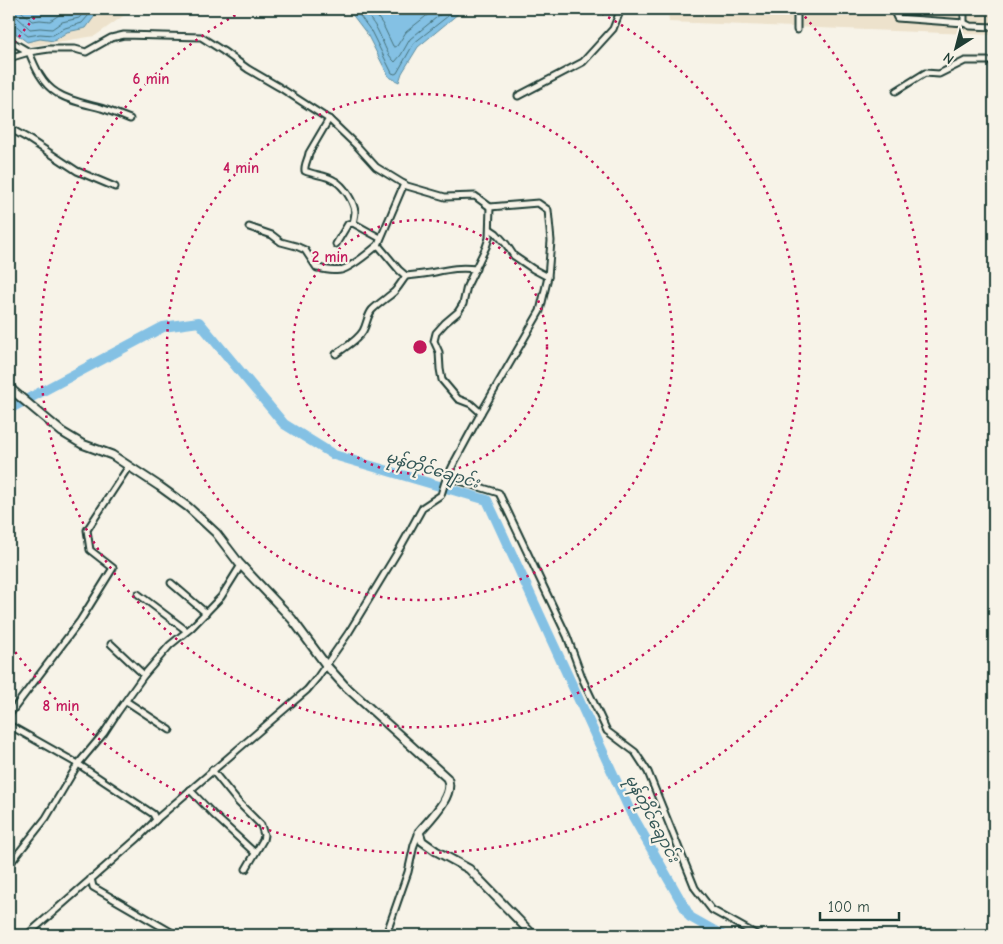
<svg xmlns="http://www.w3.org/2000/svg" width="1003" height="944" viewBox="0 0 1003 944" font-family="'Comic Neue','Noto Sans Myanmar',sans-serif">
<style>
.built{fill:#ede2cc}
.water{fill:#84c1e4;stroke:#5c8c9e}
.lines{fill:none;stroke-linecap:round;stroke-linejoin:round}
.shore{stroke:#47727a;stroke-width:1}
.river{stroke:#84c1e4;stroke-width:10}
.street-casing{stroke:#1f3d34;stroke-width:9}
.secondary-casing{stroke:#1f3d34;stroke-width:11}
.street{stroke:#f7f3e8;stroke-width:5}
.secondary{stroke:#f7f3e8;stroke-width:7}
.ring{fill:none;stroke:#c2185b;stroke-width:2.5;stroke-dasharray:2.5 5}
.labels{text-anchor:middle;stroke-width:4.5;stroke-linejoin:round;paint-order:stroke}
.water-label{font-size:16px;font-style:italic;fill:#335757;stroke:#f7f3e8}
.centre{fill:#c2185b;stroke:#f7f3e8;stroke-width:2.5}
.ring-label{font-size:15px;text-anchor:middle;font-weight:bold;fill:#c2185b;stroke:#f7f3e8;stroke-width:4.5;stroke-linejoin:round;paint-order:stroke}
</style>
<rect width="100%" height="100%" fill="#f7f3e8"/>
<filter id="ink" filterUnits="userSpaceOnUse"><feTurbulence type="fractalNoise" baseFrequency=".02" numOctaves="2"/><feDisplacementMap in="SourceGraphic" scale="10" xChannelSelector="R" yChannelSelector="G"/><feConvolveMatrix kernelMatrix="1 2 1 2 8 2 1 2 1" color-interpolation-filters="sRGB"/></filter>
<g filter="url(#ink)">
<!-- built -->
<g class="built">
<path d="M9 9H133L95 36 31 46 9 28Z"/>
<path d="M668 9H994V35L669 22Z"/>
</g>
<!-- water -->
<g class="water">
<path d="M9 9H100L86 28 67 32 54 41 40 39 27 42 15 33 9 24Z"/>
<path d="M348 9H458L459 13 418 47 402 73 399 82 389 77 367 34Z"/>
</g>
<g class="lines">
<!-- shore -->
<g class="shore">
<path d="M16 9 22 12 32 21 40 20 50 21 59 15 75 11 77 9"/>
<path d="M355 9 371 31 392 73 395 74 397 73 414 43 453 12 454 9"/>
<path d="M362 9C367 15 373 22 377 29 383 40 386 54 395 62L401 55 410 39 447 9"/>
<path d="M372 9 383 25 393 46 395 47 397 46 406 32 435 9"/>
<path d="M9 15 17 17 30 29 40 28 52 29 62 22 79 18 87 9"/>
<path d="M9 22C15 22 22 32 28 36L40 34 53 35 65 28 82 23 94 9"/>
</g>
<!-- river -->
<path class="river" d="M9 409 163 327 199 322 284 424 334 455 487 500 631 813 690 917 722 935"/>
<!-- street casing -->
<g class="street-casing">
<g id="street">
<path d="M893 9 897 18 964 23 970 26 994 27"/>
<path d="M964 9V23"/>
<path d="M797 30V9"/>
<path d="M9 39 12 42 29 52 49 49H75L86 52 111 38 124 35 201 37 223 51 248 69 279 87 330 120 357 146 376 167 407 186 445 197 475 196 490 207 538 203 548 210 551 241 548 277 540 311 481 413 455 461 445 482 441 495 423 507 400 548 349 632 317 678 307 690 159 817 138 838 27 935"/>
<path d="M9 56 12 42"/>
<path d="M9 58 29 52C35 67 42 84 57 93 69 101 86 104 101 108 110 111 120 115 130 119"/>
<path d="M896 91 925 73 939 74 965 61H994"/>
<path d="M518 96 583 62 613 29 621 9"/>
<path d="M329 119 309 153C308 160 304 164 305 171 314 175 327 175 335 181 344 186 353 201 355 211 355 215 354 219 353 223L380 238"/>
<path d="M9 128 27 138 77 171 115 187"/>
<path d="M404 184 378 245 399 270 406 276C416 275 426 274 435 272 450 269 460 267 476 269"/>
<path d="M249 227 272 235 281 242 296 246 305 250 317 268C324 269 335 272 341 270 354 266 368 253 378 245"/>
<path d="M490 229 496 233 506 244 514 256 533 269 548 277"/>
<path d="M336 244 348 224 353 223"/>
<path d="M336 354C345 347 357 341 363 331 367 324 367 316 372 310 379 303 387 298 394 292 398 288 402 281 406 276"/>
<path d="M481 413 471 404 458 399 442 380 440 369 439 352 434 341 436 333 445 323 458 312 463 304 467 286 486 247 489 238 490 207"/>
<path d="M447 477 499 493 567 636 583 680 607 731 635 752 648 772 695 888 712 910 757 935"/>
<path d="M171 583 206 613"/>
<path d="M138 594 187 631"/>
<path d="M111 644 144 675"/>
<path d="M126 701 170 730"/>
<path d="M9 715 80 621 113 568 90 550 87 530 129 466"/>
<path d="M9 725 78 764 153 814 156 820"/>
<path d="M212 770 238 802 261 825 264 835 263 840 246 869"/>
<path d="M190 790 214 815 255 853"/>
<path d="M9 865 46 818 78 764 104 733 117 713 144 675 170 645 191 628 221 597 241 565"/>
<path d="M91 878 93 887 176 935"/>
<path d="M387 935V932L408 872 414 845 419 832"/>
</g>
</g>
<!-- secondary casing -->
<g class="secondary-casing">
<path id="secondary" d="M9 385 13 391 62 432 82 444 112 455 159 486 188 507 216 533 239 563 292 619 326 665 344 685 447 778C456 795 429 820 419 832L422 841 436 851 469 869 533 935"/>
</g>
<!-- street -->
<use href="#street" class="street"/>
<!-- secondary -->
<use href="#secondary" class="secondary"/>
</g>
</g>
<!-- distance rings -->
<g class="ring">
<circle cx="420" cy="347" r="127"/>
<circle cx="420" cy="347" r="253"/>
<path d="M595 10A380 380 0 1 1 245 10"/>
<path d="M10 49A507 507 0 0 1 40 11M800 11A507 507 0 1 1 10 645"/>
</g>
<g class="labels">
<!-- water labels -->
<g class="water-label">
<text transform="translate(433 469) rotate(16)" y="6">မုန်တိုင်ချောင်း</text>
<text transform="translate(653 818) rotate(62)" y="6">မုန်တိုင်ချောင်း</text>
</g>
</g>
<circle cx="420" cy="347" r="8" class="centre"/>
<g class="ring-label">
<text x="151" y="84">6 min</text>
<text x="241" y="173">4 min</text>
<text x="330" y="262">2 min</text>
<text x="61" y="711">8 min</text>
</g>
<!-- margin -->
<rect width="1003" height="944" fill="none" stroke="#f7f3e8" stroke-width="30"/>
<rect x="15" y="15" width="973" height="914" fill="none" stroke="#1f3d34" stroke-width="2" filter="url(#ink)"/>
<!-- north arrow -->
<g transform="translate(956 48) rotate(216)" stroke="#f7f3e8" stroke-width="4" paint-order="stroke">
<path d="M0-4L9 19L0 12L-9 19Z" fill="#1f3d34"/>
<text y="-8" font-size="14" font-weight="bold" text-anchor="middle" fill="#1f3d34">N</text>
</g>
<!-- scale -->
<path d="M820 912v8h79v-8" fill="none" stroke="#1f3d34" stroke-width="2.5"/>
<text x="828" y="912" font-size="15" fill="#1f3d34" stroke="#f7f3e8" stroke-width="4" paint-order="stroke">100 m</text>
</svg>
